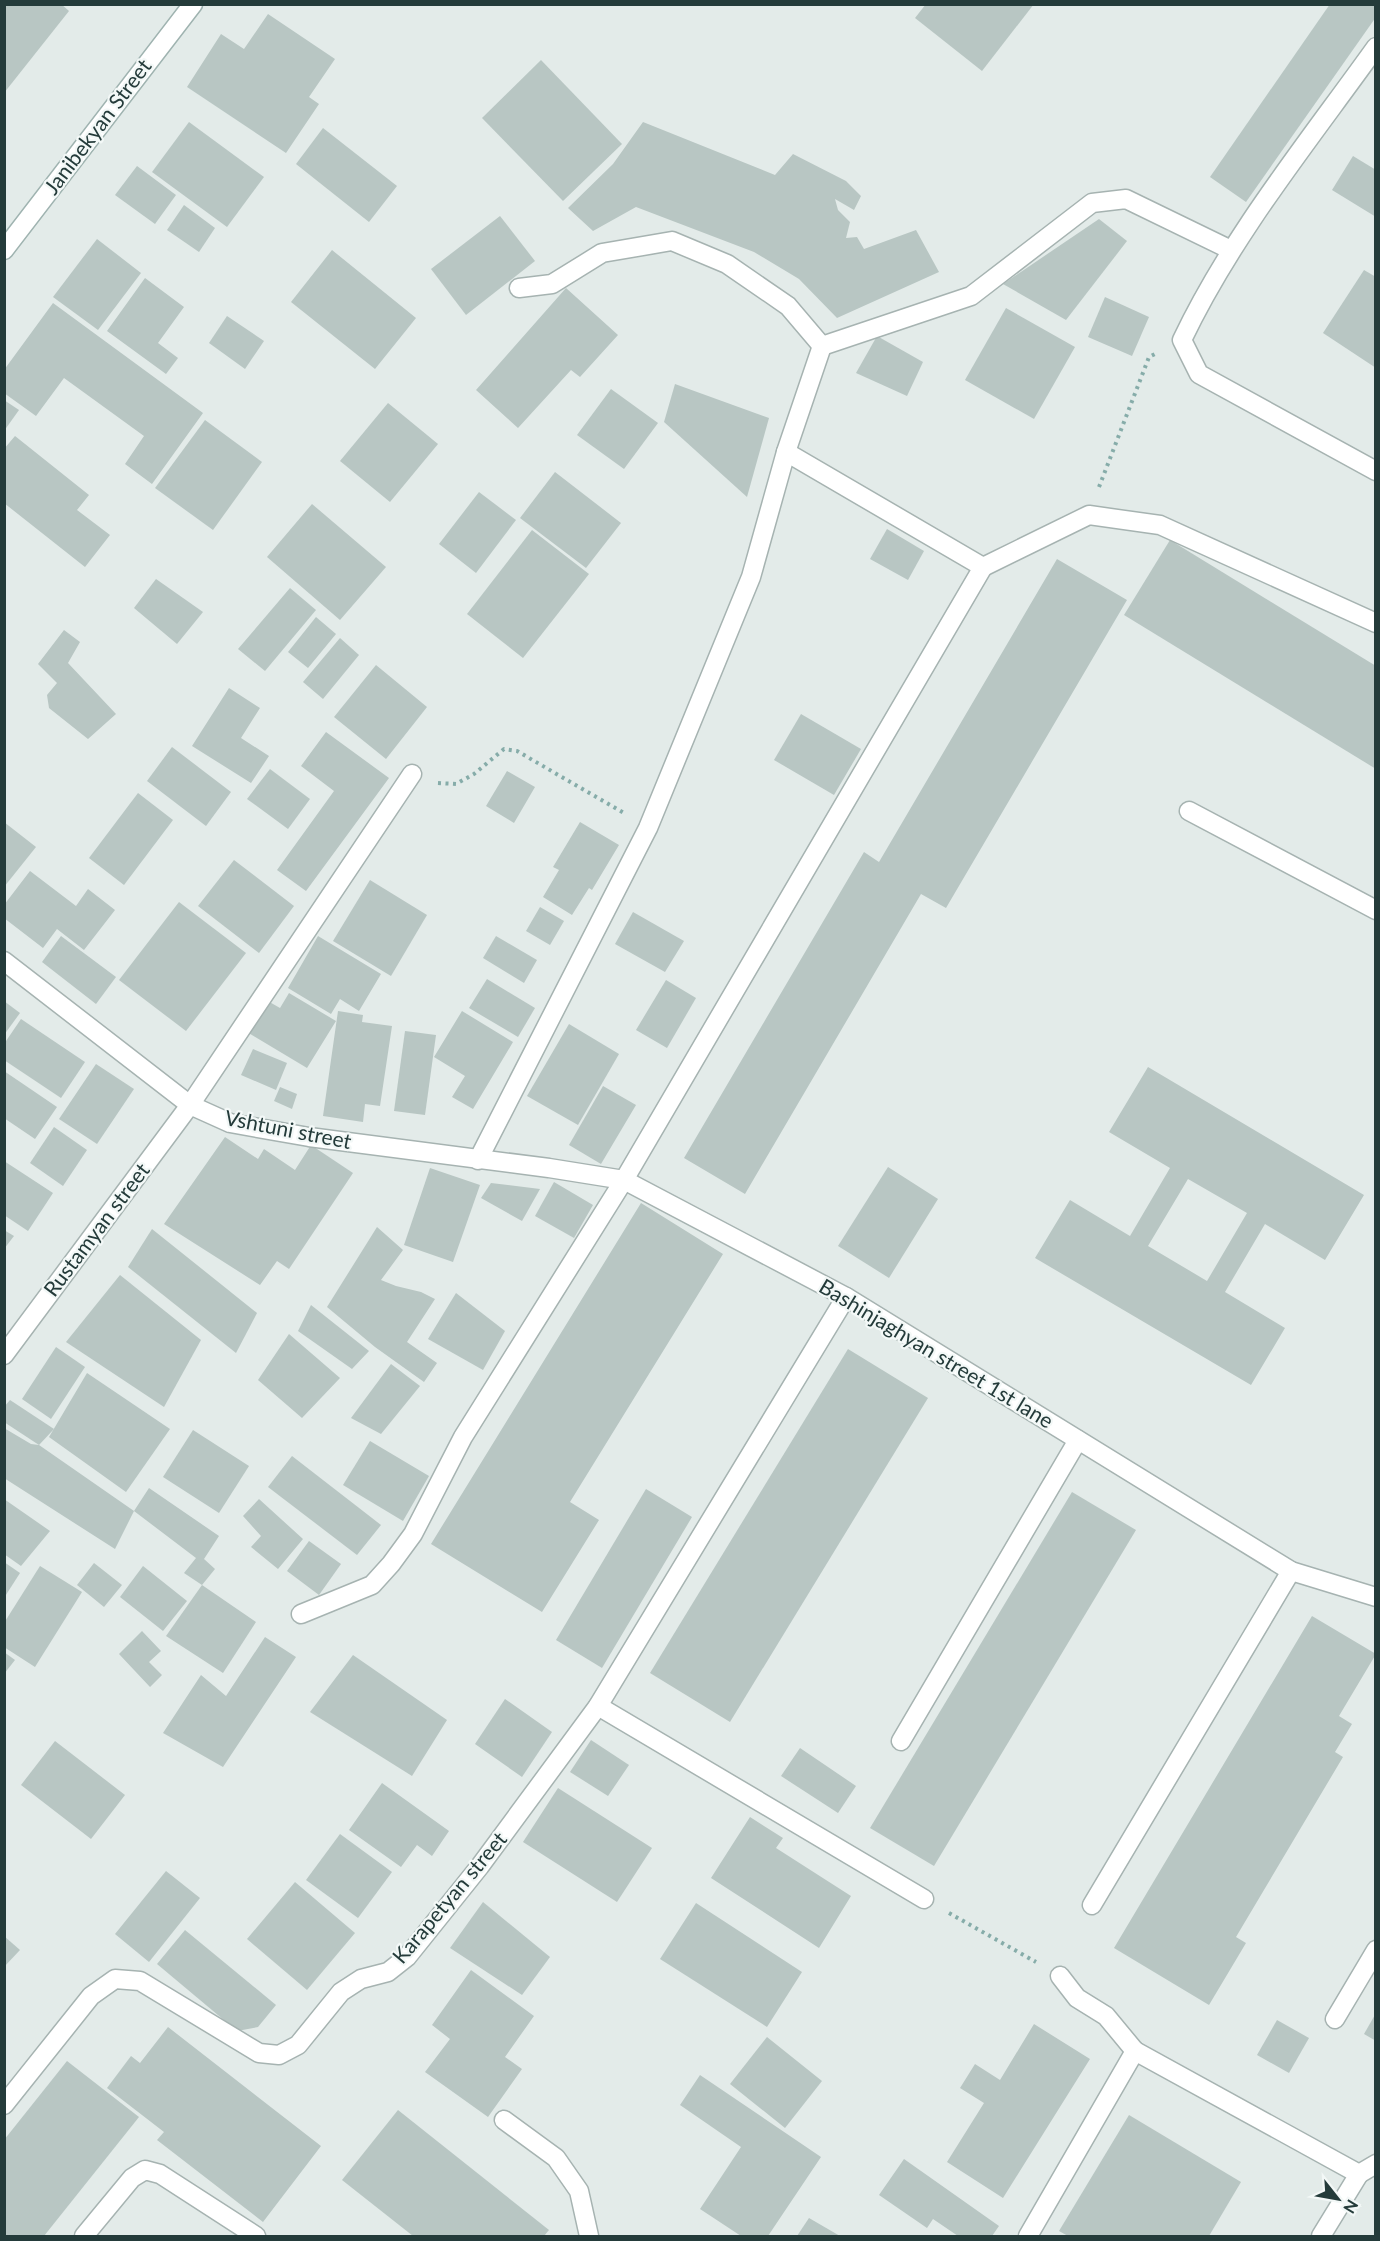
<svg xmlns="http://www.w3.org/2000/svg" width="1380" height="2241" viewBox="0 0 1380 2241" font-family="Lato,sans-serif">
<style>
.building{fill:#b8c6c3;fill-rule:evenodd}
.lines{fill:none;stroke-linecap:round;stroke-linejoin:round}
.lane-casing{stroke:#a6b3b1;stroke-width:21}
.street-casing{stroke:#a6b3b1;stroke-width:21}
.secondary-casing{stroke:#9fb3b0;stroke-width:21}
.path{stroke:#86aca9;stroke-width:4;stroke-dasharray:3 4.5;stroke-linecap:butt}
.lane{stroke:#fff;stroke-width:18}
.street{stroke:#fff;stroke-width:18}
.secondary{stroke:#fff;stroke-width:18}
.labels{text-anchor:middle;stroke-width:4.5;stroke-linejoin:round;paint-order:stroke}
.street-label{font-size:21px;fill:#243b3a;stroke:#f3f8f7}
</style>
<rect width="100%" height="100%" fill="#e3ebe9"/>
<!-- building -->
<g class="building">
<path d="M4 4H61L69 11 4 93Z"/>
<path d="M926 4H1034L982 71 915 18Z"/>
<path d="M1330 4H1376V17L1246 202 1210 177Z"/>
<path d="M268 14 335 59 309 97 319 104 286 153 187 87 221 34 244 49Z"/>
<path d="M541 60 622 144 563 201 482 118Z"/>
<path d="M189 122 264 177 227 227 152 172Z"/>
<path d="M643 122 775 175 793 154 846 181 861 196 854 210 835 199 838 210 850 222 846 238 857 237 864 249 916 230 939 272 837 318 799 279 754 252 636 207 593 231 568 208 613 164Z"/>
<path d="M323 128 397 186 369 222 296 164Z"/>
<path d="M1353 156 1376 170V217L1332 190Z"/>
<path d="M137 166 176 195 155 224 115 195Z"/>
<path d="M184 205 215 228 199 252 167 230Z"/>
<path d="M500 216 535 261 466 315 431 269Z"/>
<path d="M1099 219 1127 241 1066 320 1003 284Z"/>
<path d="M97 239 141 273 98 330 53 297Z"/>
<path d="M332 250 416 318 375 369 291 302Z"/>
<path d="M1364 270 1376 277V368L1323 333Z"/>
<path d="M145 278 184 307 158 343 178 358 166 374 107 331Z"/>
<path d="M566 288 618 335 580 377 571 370 518 428 476 390Z"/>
<path d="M1105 297 1149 317 1132 356 1088 337Z"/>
<path d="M53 303 203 413 152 484 125 464 144 436 64 378 36 416 4 393V370Z"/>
<path d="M1006 308 1075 347 1034 419 965 380Z"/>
<path d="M227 316 264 341 245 369 209 343Z"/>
<path d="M877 336 923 362 907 396 856 373Z"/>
<path d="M675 384 769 418 747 497 664 422Z"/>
<path d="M611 389 658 423 624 469 577 435Z"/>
<path d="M4 400 19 410 4 431Z"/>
<path d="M388 403 438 444 390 502 340 461Z"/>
<path d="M205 420 262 462 213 530 155 488Z"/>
<path d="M15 436 89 495 77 510 110 535 85 567 4 503V449Z"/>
<path d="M555 472 621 523 586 568 520 518Z"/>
<path d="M479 492 516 520 476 573 439 544Z"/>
<path d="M312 504 386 567 340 620 267 557Z"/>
<path d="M887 529 924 551 908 580 870 559Z"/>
<path d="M532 530 589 574 523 658 467 614Z"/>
<path d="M1170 540 1376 666V769L1124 615Z"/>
<path d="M1057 559 1127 600 946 908 921 894 745 1194 684 1158 864 852 879 862Z"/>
<path d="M156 579 203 612 177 644 134 608Z"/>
<path d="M290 588 316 610 265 671 238 649Z"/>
<path d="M316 617 336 634 308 668 288 652Z"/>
<path d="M64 630 80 642 68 663 116 714 88 739 49 708 47 695 57 683 38 664Z"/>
<path d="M340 638 359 655 323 699 303 682Z"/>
<path d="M376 665 427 707 386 759 334 717Z"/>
<path d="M229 688 260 708 241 738 269 756 251 783 192 746Z"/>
<path d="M801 714 861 749 834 795 774 760Z"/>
<path d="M326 732 389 778 306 891 277 870 334 791 301 766Z"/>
<path d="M172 747 231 792 206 826 147 781Z"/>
<path d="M270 769 310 799 288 829 247 799Z"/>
<path d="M507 771 535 787 514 823 486 806Z"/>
<path d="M138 793 173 820 124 885 89 858Z"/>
<path d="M4 822 36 847 4 887Z"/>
<path d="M580 822 619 845 592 890 589 888 572 915 543 897 559 870 553 867Z"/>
<path d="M234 860 294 906 259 953 198 906Z"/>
<path d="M30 871 76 906 88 889 115 910 84 950 57 929 43 948 4 918V905Z"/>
<path d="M370 880 427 915 391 976 333 941Z"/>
<path d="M179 902 246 953 186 1031 119 980Z"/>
<path d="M540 907 564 921 550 945 526 931Z"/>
<path d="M633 912 684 941 665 972 615 944Z"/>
<path d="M61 936 116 977 96 1004 42 962Z"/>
<path d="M318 936 381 974 359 1011 340 999 331 1014 288 988Z"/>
<path d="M496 936 537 960 524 983 483 958Z"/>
<path d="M487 979 535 1008 518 1037 469 1008Z"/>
<path d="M666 980 696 998 667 1048 636 1030Z"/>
<path d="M289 993 336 1021 307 1068 247 1032 266 1000 280 1008Z"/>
<path d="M4 1001 20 1013 4 1035Z"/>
<path d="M338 1011 363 1015 362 1022 392 1026 380 1106 365 1104 363 1122 323 1116Z"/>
<path d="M462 1011 513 1042 473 1109 452 1097 465 1076 434 1057Z"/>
<path d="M21 1019 85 1062 61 1098 4 1060V1044Z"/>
<path d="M569 1024 619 1054 578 1125 527 1096Z"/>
<path d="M405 1031 436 1035 425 1115 394 1111Z"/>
<path d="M253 1049 287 1063 276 1090 241 1075Z"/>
<path d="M96 1064 134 1089 97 1144 59 1119Z"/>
<path d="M1148 1067 1364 1195 1325 1260 1265 1224 1225 1292 1285 1328 1251 1385 1035 1258 1070 1200 1130 1236 1170 1168 1109 1132ZM1188 1179 1247 1213 1207 1281 1148 1246Z"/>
<path d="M4 1071 57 1107 35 1139 4 1118Z"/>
<path d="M603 1086 636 1105 601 1164 569 1145Z"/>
<path d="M280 1087 297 1094 292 1109 274 1101Z"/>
<path d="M54 1127 87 1150 63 1186 30 1163Z"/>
<path d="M225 1137 258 1159 264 1149 295 1170 311 1145 353 1173 289 1269 277 1261 260 1285 164 1224Z"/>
<path d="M4 1161 53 1193 28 1231 4 1215Z"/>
<path d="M888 1167 938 1199 889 1278 838 1246Z"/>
<path d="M430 1168 480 1185 453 1262 404 1245Z"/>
<path d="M554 1182 593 1205 574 1238 535 1216Z"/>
<path d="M491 1183 540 1189 522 1221 481 1198Z"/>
<path d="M641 1203 723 1254 570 1502 599 1520 542 1612 431 1544Z"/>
<path d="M377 1227 403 1250 381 1280 396 1286 421 1292 435 1299 407 1342 437 1363 424 1382 375 1347 327 1307Z"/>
<path d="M152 1229 257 1313 236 1353 128 1267Z"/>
<path d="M4 1230 14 1236 4 1249Z"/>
<path d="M120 1275 201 1340 164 1407 66 1342Z"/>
<path d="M456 1293 505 1331 483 1370 428 1339Z"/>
<path d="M311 1305 369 1351 352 1369 298 1331Z"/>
<path d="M289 1334 340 1378 302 1418 258 1380Z"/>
<path d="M56 1347 85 1367 51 1419 22 1399Z"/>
<path d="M848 1349 928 1398 730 1722 650 1673Z"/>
<path d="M391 1364 420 1386 381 1434 351 1418Z"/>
<path d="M87 1373 170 1429 126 1492 49 1437Z"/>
<path d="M10 1400 54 1429 39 1445 4 1422V1407Z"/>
<path d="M4 1428 31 1444 39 1445 134 1511 115 1549 4 1478Z"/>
<path d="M193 1430 249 1466 219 1513 163 1477Z"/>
<path d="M370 1441 429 1476 403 1521 343 1485Z"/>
<path d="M292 1456 381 1525 357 1555 268 1487Z"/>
<path d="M149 1488 219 1536 204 1559 215 1569 202 1585 184 1573 196 1558 134 1511Z"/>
<path d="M646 1489 692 1517 602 1668 556 1640Z"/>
<path d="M1072 1492 1136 1530 934 1866 870 1828Z"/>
<path d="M4 1499 50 1531 21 1566 4 1554Z"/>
<path d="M259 1499 303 1539 278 1569 251 1547 261 1536 243 1516Z"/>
<path d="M309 1541 341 1564 319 1595 287 1571Z"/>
<path d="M4 1562 20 1573 4 1598Z"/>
<path d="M94 1563 122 1585 104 1607 77 1585Z"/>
<path d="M40 1566 82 1592 35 1667 4 1647V1623Z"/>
<path d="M143 1566 187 1601 163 1631 120 1597Z"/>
<path d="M202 1585 256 1622 223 1673 166 1636Z"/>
<path d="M1312 1616 1376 1654 1339 1716 1352 1724 1335 1752 1343 1757 1236 1937 1246 1943 1209 2005 1114 1948Z"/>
<path d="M142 1631 161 1651 149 1662 162 1675 150 1687 119 1654Z"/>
<path d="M265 1637 296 1657 223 1767 163 1733 201 1675 226 1696Z"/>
<path d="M4 1652 15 1660 4 1674Z"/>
<path d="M353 1655 447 1720 412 1776 310 1712Z"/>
<path d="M505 1699 552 1732 522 1777 475 1744Z"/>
<path d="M591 1740 629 1765 608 1796 570 1772Z"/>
<path d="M55 1741 125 1795 91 1839 21 1785Z"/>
<path d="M800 1748 856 1786 838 1813 781 1776Z"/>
<path d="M382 1783 449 1831 432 1856 417 1845 401 1867 349 1830Z"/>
<path d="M558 1788 652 1848 617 1902 523 1842Z"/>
<path d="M750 1817 783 1838 776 1848 851 1896 819 1948 711 1878Z"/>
<path d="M340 1834 392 1872 358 1918 306 1880Z"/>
<path d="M166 1871 200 1898 149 1962 115 1934Z"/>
<path d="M295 1882 355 1933 307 1990 247 1939Z"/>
<path d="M483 1902 550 1957 522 1995 450 1948Z"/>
<path d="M696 1903 802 1972 767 2027 660 1959Z"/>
<path d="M185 1930 276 2005 258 2027 237 2031 157 1964Z"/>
<path d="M4 1936 20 1950 4 1967Z"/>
<path d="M471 1970 534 2016 505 2057 522 2069 488 2117 425 2072 450 2039 432 2025Z"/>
<path d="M1376 2013V2041L1364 2034Z"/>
<path d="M1277 2020 1309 2038 1289 2073 1257 2055Z"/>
<path d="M1034 2024 1090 2059 1003 2198 947 2162 984 2103 960 2088 975 2064 1000 2080Z"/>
<path d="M168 2027 321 2146 263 2222 157 2140 164 2132 107 2088 131 2056 140 2063Z"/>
<path d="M767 2037 822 2081 785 2128 730 2084Z"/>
<path d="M67 2061 139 2117 44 2236H4V2140Z"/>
<path d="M700 2075 821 2157 768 2236H741L700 2209 741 2147 680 2105Z"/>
<path d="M398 2110 549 2230 544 2236H413L342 2180Z"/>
<path d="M1129 2115 1241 2182 1209 2236H1068L1059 2231Z"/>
<path d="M904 2159 999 2226 992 2236H958L933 2219 927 2228 879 2195Z"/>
<path d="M809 2218 840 2236H797Z"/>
</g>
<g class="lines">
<!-- lane casing -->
<g class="lane-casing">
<g id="lane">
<path d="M1376 47C1308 142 1232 235 1182 340L1199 374 1376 471"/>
<path d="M519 288 552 284 602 253 672 241 727 264 788 306 822 346"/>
<path d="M822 346 971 296 1092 203 1126 199 1231 250"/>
<path d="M786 452 983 567 1089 515 1160 525 1376 623"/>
<path d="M1189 811 1376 910"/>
<path d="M190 1105 412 774"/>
<path d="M478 1160 648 828 751 577 786 452 822 346"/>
<path d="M301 1614 372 1585 391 1564 413 1534 463 1437 624 1180 983 567"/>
<path d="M598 1706 924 1899"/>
<path d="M901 1741 1078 1440"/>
<path d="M1092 1905 1291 1571"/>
<path d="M1060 1976 1077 1998 1106 2016 1135 2051"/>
<path d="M1335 2019 1376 1950"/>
<path d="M504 2120 556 2158 579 2191 589 2236"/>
<path d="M84 2236 132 2178 145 2170 160 2174 256 2236"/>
<path d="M1321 2236 1359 2174"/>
</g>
</g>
<!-- street casing -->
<g class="street-casing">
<g id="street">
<path d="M4 961 190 1105 230 1123 309 1137 549 1168 624 1180 846 1297 1291 1571 1376 1597"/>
<path d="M4 1355 190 1105"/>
<path d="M4 2105 91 1996 115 1979 140 1981 259 2053 279 2055 298 2045 341 1992 361 1979 388 1972 407 1957 480 1866 598 1706 846 1297"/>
<path d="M1028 2236 1135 2051 1359 2174 1376 2164"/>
</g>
</g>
<!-- secondary casing -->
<g class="secondary-casing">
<path id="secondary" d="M4 250 193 4"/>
</g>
<!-- path -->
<g class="path">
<path d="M1099 487 1149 357 1157 353"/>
<path d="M438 783 456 784 474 774 504 749 517 751 624 813"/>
<path d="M949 1913 1036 1962"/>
</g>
<!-- lane -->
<use href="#lane" class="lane"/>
<!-- street -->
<use href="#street" class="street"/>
<!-- secondary -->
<use href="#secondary" class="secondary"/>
</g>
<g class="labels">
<!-- street labels -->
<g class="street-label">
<text transform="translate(98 127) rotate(-53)" y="7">Janibekyan Street</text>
<text transform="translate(288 1130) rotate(11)" y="7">Vshtuni street</text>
<text transform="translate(97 1230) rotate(-53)" y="7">Rustamyan street</text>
<text transform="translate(936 1354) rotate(31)" y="7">Bashinjaghyan street 1st lane</text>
<text transform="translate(450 1898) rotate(-50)" y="7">Karapetyan street</text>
</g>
</g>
<!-- border -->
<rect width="1380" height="2241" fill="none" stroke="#243b3a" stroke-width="12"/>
<!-- north arrow -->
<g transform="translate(1338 2199) rotate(121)" stroke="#f3f8f7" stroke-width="4.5" paint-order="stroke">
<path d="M0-4.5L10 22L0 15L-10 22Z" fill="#243b3a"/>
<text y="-9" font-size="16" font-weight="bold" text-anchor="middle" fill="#243b3a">N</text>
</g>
</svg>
